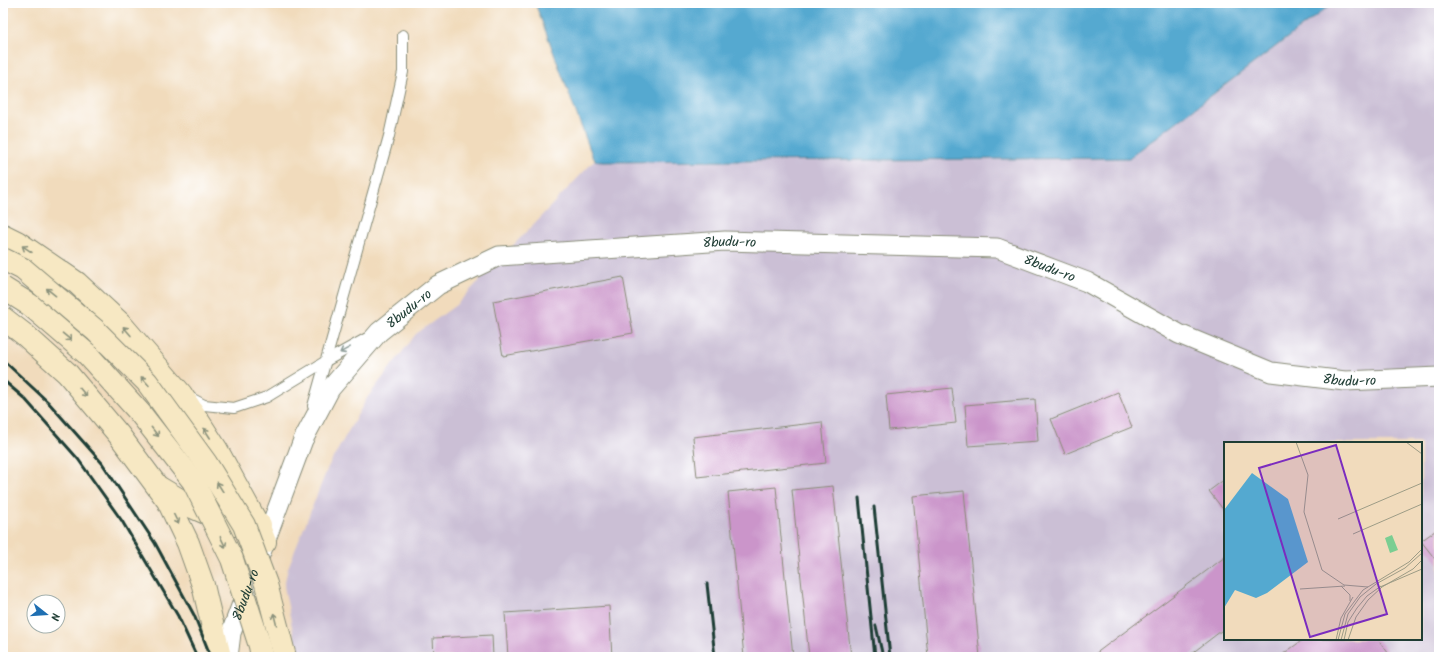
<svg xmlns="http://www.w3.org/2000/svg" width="1442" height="660" viewBox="0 0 1442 660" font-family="Kalam,sans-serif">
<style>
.industrial{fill:#cbbfd5;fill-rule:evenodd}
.water{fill:#54a9d0;stroke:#3a7382}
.building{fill:#cb95ca}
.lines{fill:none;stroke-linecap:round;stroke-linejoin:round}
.service-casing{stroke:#888c78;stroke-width:12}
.minor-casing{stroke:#888c78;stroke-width:21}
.secondary-casing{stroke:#888c78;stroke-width:24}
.service{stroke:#fff;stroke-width:10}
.minor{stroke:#fff;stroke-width:19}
.secondary{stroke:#f7e8c3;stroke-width:22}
.rail{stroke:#1f3d34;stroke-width:3}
.secondary-bridge-casing{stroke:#888c78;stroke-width:24;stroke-linecap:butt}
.secondary-bridge{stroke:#f7e8c3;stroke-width:22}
.oneway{stroke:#8b927c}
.oneway2{stroke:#8f9e9a}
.labels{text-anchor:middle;stroke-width:3;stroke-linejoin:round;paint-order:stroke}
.street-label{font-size:14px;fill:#1f3d34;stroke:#fff}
.inset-road{fill:none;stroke:#9d9c86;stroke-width:1}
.view{fill:#7b2cbf;fill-opacity:0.15;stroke:#7b2cbf;stroke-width:2}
.inset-edge{fill:none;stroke:#1f3d34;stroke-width:2}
</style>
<rect width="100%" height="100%" fill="#fff"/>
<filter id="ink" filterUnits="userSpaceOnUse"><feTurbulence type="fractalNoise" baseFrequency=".025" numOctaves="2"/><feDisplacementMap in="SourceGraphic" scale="8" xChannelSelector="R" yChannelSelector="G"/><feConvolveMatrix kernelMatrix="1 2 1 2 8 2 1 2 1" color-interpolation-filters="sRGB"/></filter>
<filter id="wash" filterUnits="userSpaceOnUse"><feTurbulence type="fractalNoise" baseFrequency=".012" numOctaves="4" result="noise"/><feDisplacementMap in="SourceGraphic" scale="16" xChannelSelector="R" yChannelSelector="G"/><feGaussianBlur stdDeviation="0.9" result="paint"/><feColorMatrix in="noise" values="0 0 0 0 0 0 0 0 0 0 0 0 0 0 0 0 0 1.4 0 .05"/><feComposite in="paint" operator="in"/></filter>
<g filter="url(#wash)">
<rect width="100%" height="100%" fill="#f1dbbc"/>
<!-- industrial -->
<path class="industrial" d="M1333 3H1439V657H298L284 586 288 568 328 467 367 398 416 334 456 305 595 160 602 162 1128 158ZM1225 443H1421V639H1225Z"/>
<!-- water -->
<path class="water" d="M535 3H1333L1129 158 602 162 595 160 592 155Z"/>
<g id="blocks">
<!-- building -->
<g class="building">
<path d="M623 277 633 333 503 356 493 301Z"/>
<path d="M952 388 956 423 889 430 886 395Z"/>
<path d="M1118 392 1132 427 1065 454 1051 419Z"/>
<path d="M1035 399 1038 441 968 446 965 405Z"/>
<path d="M822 422 826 463 697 477 693 437Z"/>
<path d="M1225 479V512L1209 491Z"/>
<path d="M833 486 851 657H809L792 490Z"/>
<path d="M776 487 793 657H744L728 492Z"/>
<path d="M964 491 980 657H928L913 496Z"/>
<path d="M1439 528V564L1421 541Z"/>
<path d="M1225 557V628L1187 657H1091Z"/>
<path d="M609 606 612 657H508L505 613Z"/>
<path d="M492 635 493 657H434L433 638Z"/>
<path d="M1304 639H1378L1391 657H1279Z"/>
</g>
</g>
</g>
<g filter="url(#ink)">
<use href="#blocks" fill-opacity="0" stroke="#888c78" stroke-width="1"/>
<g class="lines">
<!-- service casing -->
<g class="service-casing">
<g id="service">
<path d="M189 397 204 405 234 408 267 397 326 361 367 338"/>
<path d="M313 406 389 136 403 72V35"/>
</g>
</g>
<!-- minor casing -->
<g class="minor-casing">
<g id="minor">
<path id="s1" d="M228 657 231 633 303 440 330 389 379 332 438 285 499 256 725 241 997 248 1087 282 1179 334 1271 372 1345 381 1439 377"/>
</g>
</g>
<!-- secondary casing -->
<g class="secondary-casing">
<g id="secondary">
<path d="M3 235 17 242 77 283 120 323 181 394 217 450 258 525 265 542"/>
<path d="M3 318 25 335 67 373 119 435 168 501 188 543 203 585 220 657"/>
<path d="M160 488 190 506 233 525H260"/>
</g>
</g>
<!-- service -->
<use href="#service" class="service"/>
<!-- minor -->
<use href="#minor" class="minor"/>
<!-- secondary -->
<use href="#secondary" class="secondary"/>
<!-- rail -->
<g class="rail">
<path d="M3 360 48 402 102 463 155 543 194 615 211 657"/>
<path d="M3 380 25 399 78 459 122 521 178 616 197 657"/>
<path d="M859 498 875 657"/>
<path d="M874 507 890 657"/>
<path d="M707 584 715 657"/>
<path d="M876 626 883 657"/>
</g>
<!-- secondary-bridge casing -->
<g class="secondary-bridge-casing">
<g id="secondary-bridge">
<path d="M3 259 23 269 95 330 147 382 206 463 244 525 266 584 285 657"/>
<path d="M3 288 30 305 87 354 140 413 193 481 232 559 260 646 262 657"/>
</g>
</g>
<!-- secondary-bridge -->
<use href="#secondary-bridge" class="secondary-bridge"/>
</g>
<!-- one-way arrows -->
<defs><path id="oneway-shaft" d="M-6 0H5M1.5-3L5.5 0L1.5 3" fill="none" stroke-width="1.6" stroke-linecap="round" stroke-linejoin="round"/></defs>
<g class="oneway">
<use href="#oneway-shaft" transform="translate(27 249) rotate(-146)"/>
<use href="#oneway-shaft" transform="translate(51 292) rotate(-141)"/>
<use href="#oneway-shaft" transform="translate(127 331) rotate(-131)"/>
<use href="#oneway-shaft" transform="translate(67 337) rotate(40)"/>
<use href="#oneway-shaft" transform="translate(145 381) rotate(-132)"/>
<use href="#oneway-shaft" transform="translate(83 392) rotate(50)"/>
<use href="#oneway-shaft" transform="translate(155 432) rotate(52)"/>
<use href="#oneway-shaft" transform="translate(207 433) rotate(-123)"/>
<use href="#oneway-shaft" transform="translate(220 487) rotate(-122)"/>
<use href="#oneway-shaft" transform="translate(176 519) rotate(64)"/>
<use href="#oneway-shaft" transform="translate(223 542) rotate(64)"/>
<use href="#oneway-shaft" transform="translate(275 619) rotate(-104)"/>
</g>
<use class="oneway2" href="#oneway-shaft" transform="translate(345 350) rotate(151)"/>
</g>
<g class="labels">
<!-- street labels -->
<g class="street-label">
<text dy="5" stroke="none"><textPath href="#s1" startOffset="737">8budu-ro</textPath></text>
<text dy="5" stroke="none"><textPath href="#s1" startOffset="1061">8budu-ro</textPath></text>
<text dy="5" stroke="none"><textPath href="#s1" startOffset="401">8budu-ro</textPath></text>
<text dy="5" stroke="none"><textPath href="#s1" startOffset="1385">8budu-ro</textPath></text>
<text dy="5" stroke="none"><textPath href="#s1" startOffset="65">8budu-ro</textPath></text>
</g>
</g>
<!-- overview -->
<g transform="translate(1224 442)">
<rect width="198" height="198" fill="#f1dbbc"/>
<path d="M168 93 174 108 166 111 161 96Z" fill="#7ace92"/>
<path d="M28 31 64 57 84 120 43 151 32 156 11 148 0 166V68Z" fill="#54a9d0"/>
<path class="inset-road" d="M72 0 84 33 80 70 98 128 120 143 144 145M182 0 198 12M114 77 198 41M129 92 198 62M117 144 126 153V159M156 145 198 127M76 147 121 144M112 198 117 176 129 155M114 198 121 172 139 148 185 120 198 107M117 198 124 172 136 155 152 142 181 126 198 111M120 198 124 180 133 166 143 154 157 144M124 198 132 175 144 158 158 145 189 127 198 118"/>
<path class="view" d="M112 3 163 172 86 195 35 26Z"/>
<rect width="198" height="198" class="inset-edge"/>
</g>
<!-- margin -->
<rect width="1442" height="660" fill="none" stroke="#fff" stroke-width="16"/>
<!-- north arrow -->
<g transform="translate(46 614) rotate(107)"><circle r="19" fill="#ffffff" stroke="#a5b1ae"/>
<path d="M0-3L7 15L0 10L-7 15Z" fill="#1f6fb2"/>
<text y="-6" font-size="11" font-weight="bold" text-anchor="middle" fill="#1f3d34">N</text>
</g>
</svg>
